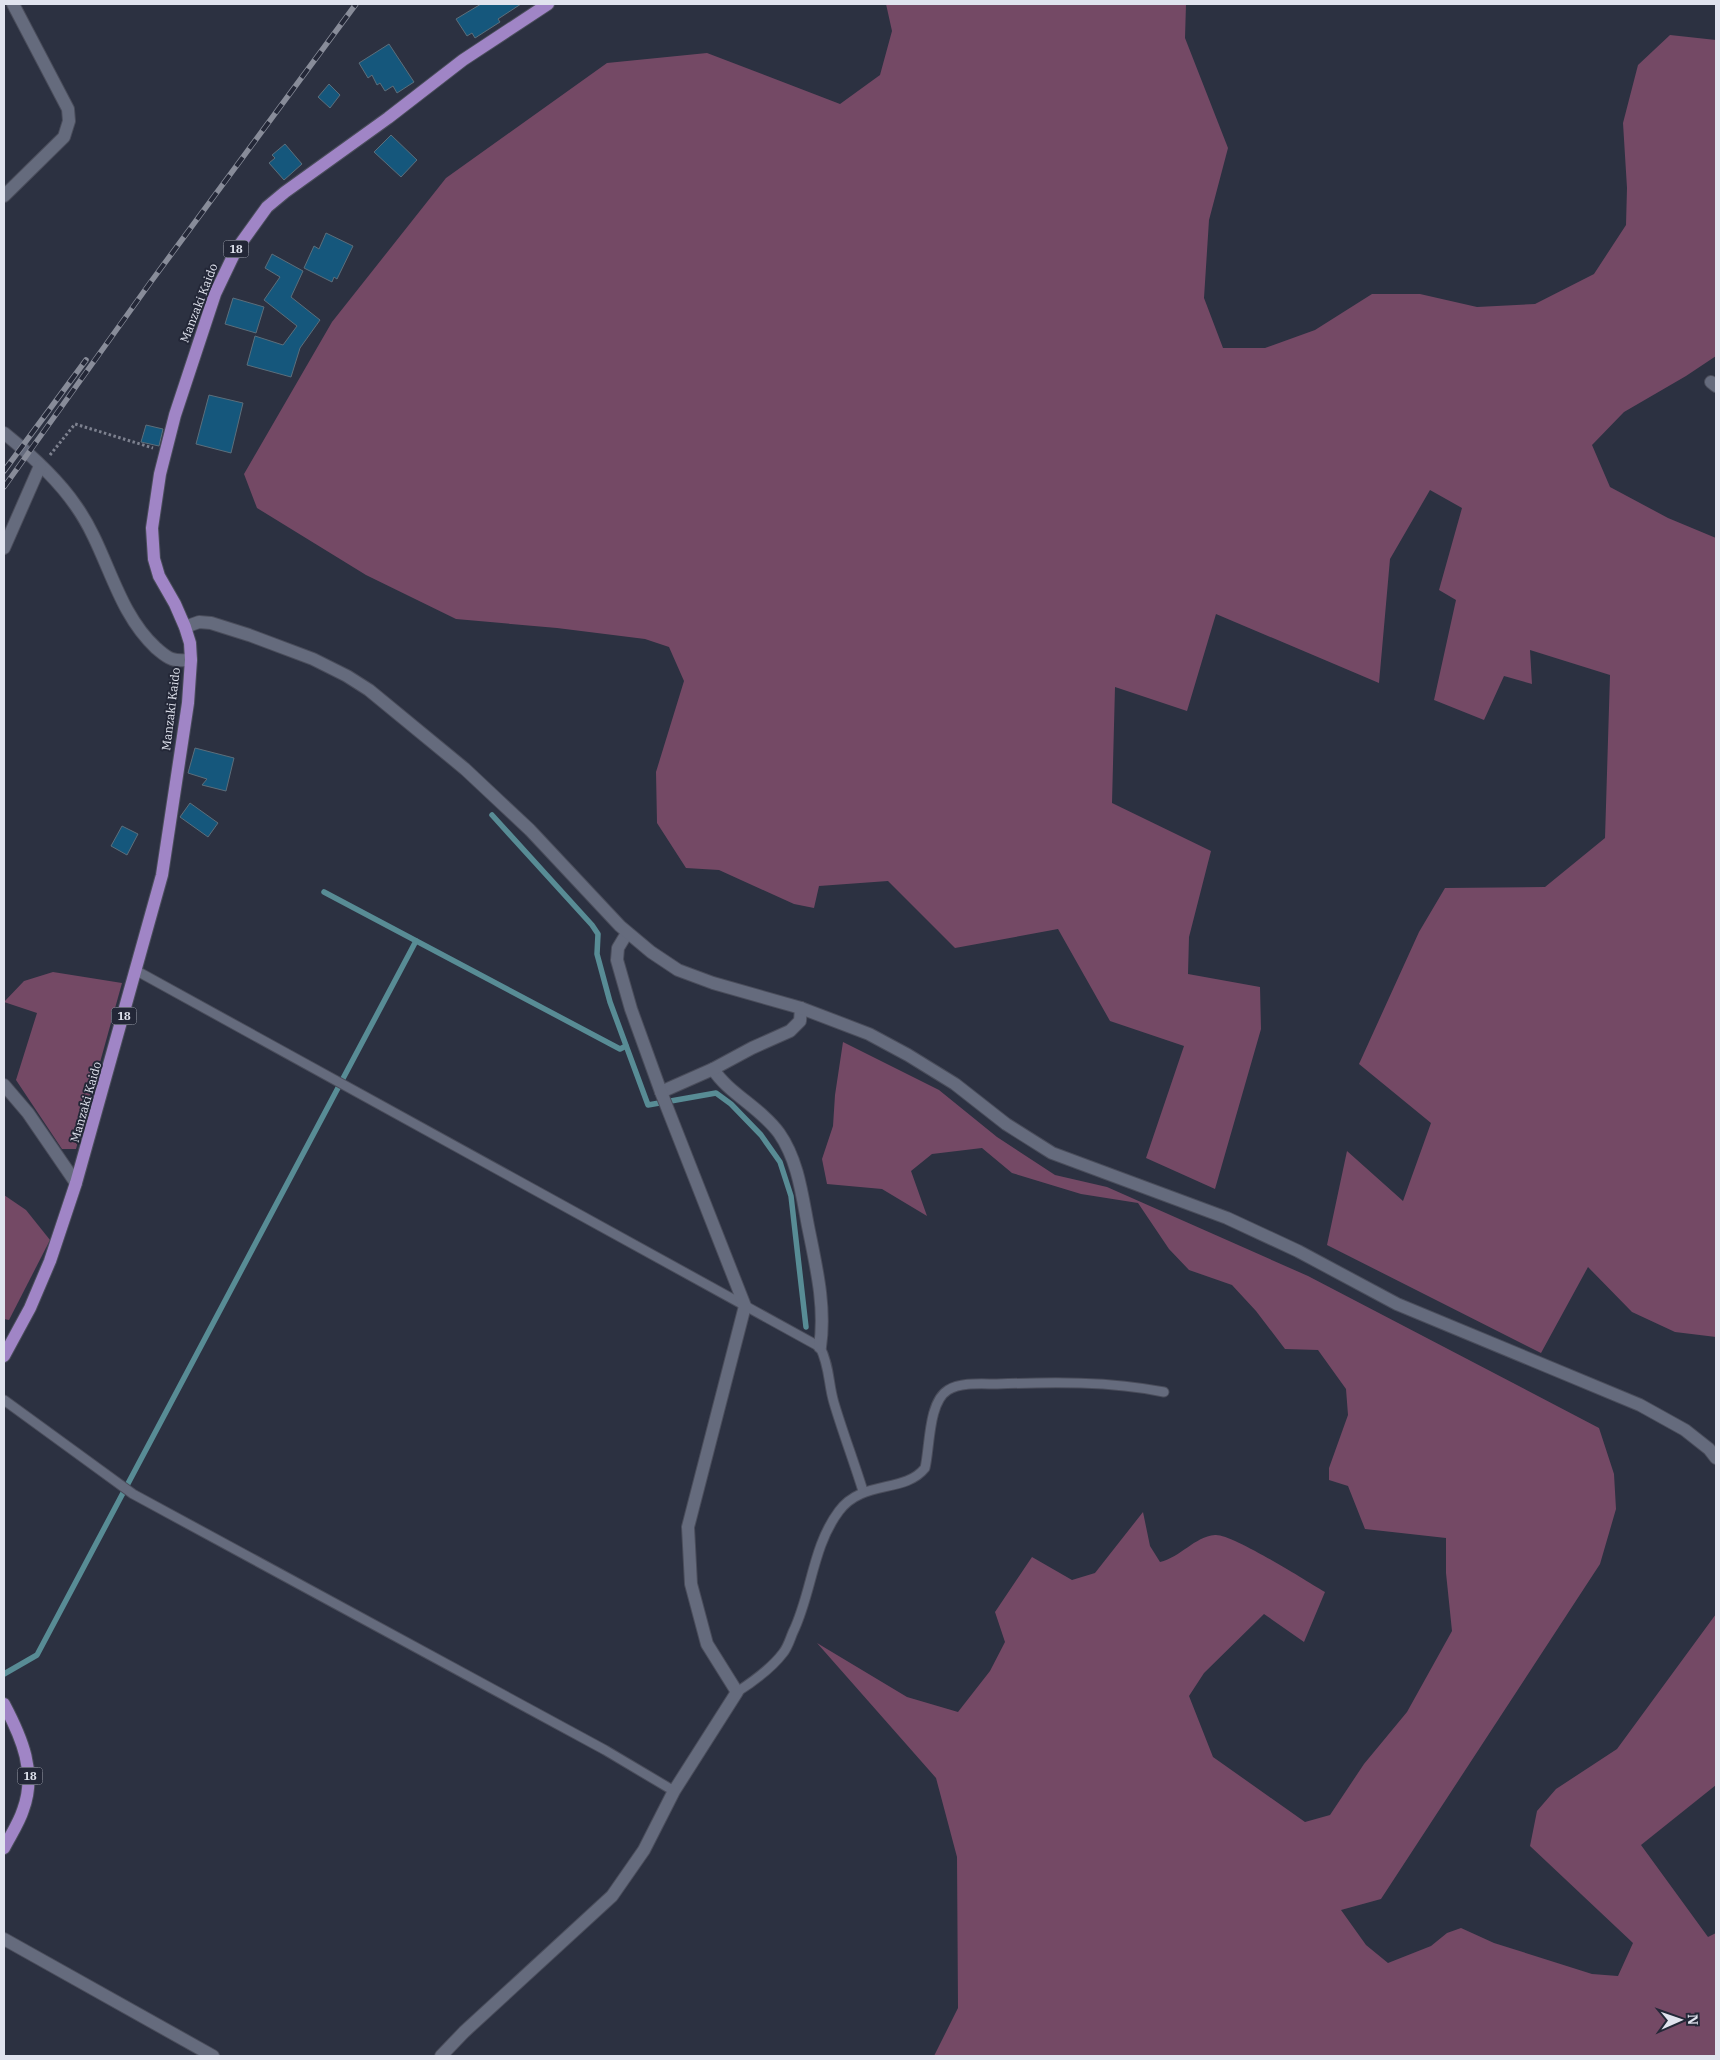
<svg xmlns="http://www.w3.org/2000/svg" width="1720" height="2060" viewBox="0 0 1720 2060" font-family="'IBM Plex Serif',serif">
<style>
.green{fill:#744965}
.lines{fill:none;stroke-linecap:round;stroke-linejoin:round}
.stream{stroke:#588c95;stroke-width:5.5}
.building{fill:#15577c;stroke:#5c6e7b}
.lane-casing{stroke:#4a4d5b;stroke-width:11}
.street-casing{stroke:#4a4d5b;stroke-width:14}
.secondary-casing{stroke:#4a4d5b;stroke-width:14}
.primary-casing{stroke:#4a4d5b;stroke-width:14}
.path{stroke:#7d818f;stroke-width:3;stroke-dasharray:2.5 2.5;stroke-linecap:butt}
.lane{stroke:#656b7d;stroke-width:9}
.street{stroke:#656b7d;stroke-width:12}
.secondary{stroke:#656b7d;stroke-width:12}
.primary{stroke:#a085c6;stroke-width:12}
.rail-casing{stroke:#888c99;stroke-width:5.5}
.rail{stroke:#232737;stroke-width:4;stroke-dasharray:11;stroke-linecap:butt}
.labels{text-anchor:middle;stroke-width:4;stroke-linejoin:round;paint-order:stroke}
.shield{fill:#232737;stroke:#a7abb7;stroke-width:1}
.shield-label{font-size:11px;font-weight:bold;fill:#e0e3ee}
.street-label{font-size:12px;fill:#e0e3ee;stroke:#232737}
</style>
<rect width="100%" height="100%" fill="#2c3141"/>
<!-- green -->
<g class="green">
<path d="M886 4H1186L1185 38 1228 148 1209 220 1204 298 1223 348H1265L1315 330 1372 294H1420L1477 307 1535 304 1594 274 1626 225 1627 188 1623 123 1638 65 1670 35 1716 40V356L1686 376 1624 412 1592 445 1610 487 1668 518 1716 538V1337L1675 1332 1632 1312 1588 1267 1541 1353 1327 1245 1347 1151 1403 1201 1431 1123 1359 1064 1419 932 1445 888 1545 887 1605 838 1610 675 1530 650 1532 684 1504 676 1484 720 1434 700 1456 600 1439 590 1462 508 1430 490 1390 559 1379 683 1216 614 1187 711 1115 687 1112 803 1211 851 1189 937 1188 974 1260 987 1261 1029 1215 1189 1146 1158 1184 1046 1110 1021 1058 929 955 948 888 881 819 886 814 908 794 904 719 870 686 868 657 823 656 772 684 681 669 647 645 639 557 628 456 619 366 575 257 508 244 474 332 322 446 178 607 63 707 53 840 104 880 75 892 31Z"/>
<path d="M53 972 122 983 76 1149H62L16 1080 37 1013 4 1002 24 981Z"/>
<path d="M843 1042 939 1090 997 1137 1055 1175 1107 1187 1308 1276 1599 1428 1614 1474 1616 1509 1600 1564 1381 1899 1341 1910 1366 1945 1388 1963 1431 1946 1447 1933 1461 1928 1494 1943 1592 1974 1618 1976 1633 1943 1530 1846 1537 1811 1556 1789 1617 1749 1716 1614V1785L1641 1845 1708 1937 1716 1933V2056H934L958 2008 957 1857 936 1778 817 1643 907 1697 958 1712 990 1671 1005 1642 995 1612 1032 1557 1072 1580 1095 1573 1143 1512 1150 1546 1160 1562C1181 1557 1194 1537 1215 1535 1231 1533 1308 1582 1325 1592L1304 1642 1264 1614 1204 1673 1189 1696 1213 1757 1305 1822 1330 1815 1364 1764 1407 1712 1452 1631 1446 1573V1538L1365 1529 1348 1486 1329 1480V1468L1348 1415 1346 1389 1318 1350 1285 1349 1256 1311 1232 1285 1189 1270 1169 1249 1138 1203 1081 1194 1012 1173 982 1148 932 1154 911 1171 927 1216 882 1189 827 1184 822 1159 833 1126 835 1095Z"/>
<path d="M4 1195 26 1210 50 1240 9 1320 4 1319Z"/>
</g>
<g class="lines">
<!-- stream -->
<g class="stream">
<path d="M492 815 592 925 598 934 597 954 610 1002 648 1105 716 1093 731 1104 761 1135 780 1162 791 1196 806 1327"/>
<path d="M324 892 620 1049 626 1046"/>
<path d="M4 1674 37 1655 416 941"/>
</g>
</g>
<!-- building -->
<g class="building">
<path d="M481 4H521L498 19 500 22 475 38 472 33 467 36 456 19Z"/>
<path d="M389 44 414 82 397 93 393 86 385 91 380 83 377 85 372 75 368 78 359 63Z"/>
<path d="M329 84 340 95 330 108 318 97Z"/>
<path d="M391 135 417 160 401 177 374 152Z"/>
<path d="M285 144 302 164 284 180 269 163 275 158 272 155Z"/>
<path d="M326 233 353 246 337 279 334 277 332 282 304 268 314 246 319 249Z"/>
<path d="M272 254 303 271 291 297 320 320 300 348 291 377 247 365 255 336 283 345 297 326 264 300 280 277 265 268Z"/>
<path d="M233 298 264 307 256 333 225 324Z"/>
<path d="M209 395 243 403 231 453 196 444Z"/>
<path d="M146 425 163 429 159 446 141 442Z"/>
<path d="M195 748 234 758 226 791 202 785 207 779 188 773Z"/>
<path d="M190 803 218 823 208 837 180 817Z"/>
<path d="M122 826 138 834 127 855 111 846Z"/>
</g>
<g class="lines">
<!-- lane casing -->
<g class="lane-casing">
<g id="lane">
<path d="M137 971 820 1347C830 1367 828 1383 834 1403 843 1433 854 1462 863 1491"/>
<path d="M4 1400 133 1494 605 1750 674 1791"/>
<path d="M737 1692C754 1681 771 1669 783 1653 788 1647 790 1639 793 1632 812 1593 812 1547 839 1511 863 1479 904 1494 925 1468 930 1448 928 1402 948 1390 961 1382 982 1384 997 1384 1052 1382 1109 1381 1164 1392"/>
</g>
</g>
<!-- street casing -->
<g class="street-casing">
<g id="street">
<path d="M4 196 64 137 69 121 68 109 13 4"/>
<path d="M1711 382 1716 386"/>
<path d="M4 433C30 454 57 478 76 506 108 551 115 610 156 648 161 652 166 657 172 659 178 661 185 660 191 660"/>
<path d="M4 548 40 466"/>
<path d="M713 1069C728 1093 761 1108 779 1133 798 1160 802 1195 808 1226 816 1266 826 1306 820 1347"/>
<path d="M661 1092 713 1069 752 1048 790 1031 800 1021 801 1008"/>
<path d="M4 1939 213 2056"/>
<path d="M441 2056 464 2032 612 1896 644 1850 674 1791 737 1692 707 1644 691 1584 688 1527 745 1306 661 1092 631 1009 617 960 618 948 627 933"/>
</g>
</g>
<!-- secondary casing -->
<g class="secondary-casing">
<g id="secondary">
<path d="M185 627 199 622 211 623 249 635 313 659 347 676 369 690 465 769 530 830 620 926 651 952 678 970 713 983 801 1008 869 1034 908 1055 955 1084 1006 1124 1052 1153 1227 1218 1298 1251 1397 1304 1640 1405 1685 1430 1709 1449 1716 1458"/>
<path d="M4 1085 28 1113 76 1183"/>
</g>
</g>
<!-- primary casing -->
<g class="primary-casing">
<g id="primary">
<path d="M4 1356 30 1308 50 1261 76 1183 162 875 188 703 191 660 190 643 185 627 175 604 159 576 154 559 152 528 160 474 175 415 215 294 236 250 267 207 285 192 388 118 463 60 548 4"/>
<path d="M4 1704C22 1738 37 1773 23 1810 19 1823 10 1836 4 1848"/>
</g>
</g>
<!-- path -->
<path class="path" d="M50 455 75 424 153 448"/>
<!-- lane -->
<use href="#lane" class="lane"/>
<!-- street -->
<use href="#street" class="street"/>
<!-- secondary -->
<use href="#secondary" class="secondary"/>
<!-- primary -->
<use href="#primary" class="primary"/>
<!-- rail casing -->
<g class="rail-casing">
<g id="rail">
<path d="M4 471 86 360"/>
<path d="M4 487 150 283 356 4"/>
</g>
</g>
<!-- rail -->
<use href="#rail" class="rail"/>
</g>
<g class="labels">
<!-- shield labels -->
<g class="shield">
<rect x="223.5" y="240.5" width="25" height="17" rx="4"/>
<rect x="111.5" y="1007.5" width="25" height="17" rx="4"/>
<rect x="17.5" y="1767.5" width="25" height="17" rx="4"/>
</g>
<g class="shield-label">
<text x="236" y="253">18</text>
<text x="124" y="1020">18</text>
<text x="30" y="1780">18</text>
</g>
<!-- street labels -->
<g class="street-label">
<text transform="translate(199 303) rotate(-69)" y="4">Manzaki Kaido</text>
<text transform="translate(171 709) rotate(-83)" y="4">Manzaki Kaido</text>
<text transform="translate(86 1102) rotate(-74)" y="4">Manzaki Kaido</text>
</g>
</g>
<!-- border -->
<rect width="1720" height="2060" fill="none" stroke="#e0e3ee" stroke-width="10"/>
<!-- north arrow -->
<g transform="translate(1680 2020) rotate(88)" stroke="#232737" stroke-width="4" paint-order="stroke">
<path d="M0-4L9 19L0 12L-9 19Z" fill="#e0e3ee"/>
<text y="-8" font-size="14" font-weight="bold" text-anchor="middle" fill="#e0e3ee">N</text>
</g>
</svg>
